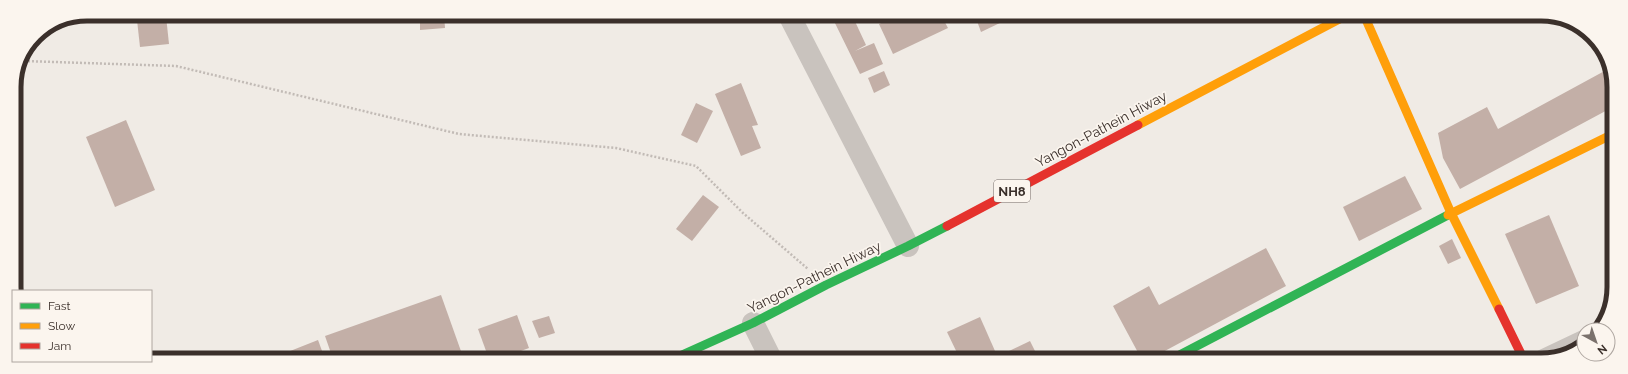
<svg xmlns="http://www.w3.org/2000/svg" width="1628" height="374" viewBox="0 0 1628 374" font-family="Raleway,sans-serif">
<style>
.building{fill:#c3afa7}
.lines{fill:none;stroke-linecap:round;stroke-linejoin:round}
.path{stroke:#c2bbb6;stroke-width:2.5;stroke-dasharray:2 2;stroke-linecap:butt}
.street{stroke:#c9c3be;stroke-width:22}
.fast{stroke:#30b455;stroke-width:9}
.slow{stroke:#ff9f0a;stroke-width:9}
.jam{stroke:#e5322d;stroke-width:9}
.labels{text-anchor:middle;stroke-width:3.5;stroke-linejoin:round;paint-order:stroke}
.shield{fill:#fbf5ee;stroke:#756b66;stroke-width:1}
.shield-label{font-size:13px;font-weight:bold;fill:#3b302b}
.street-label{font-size:14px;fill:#3b302b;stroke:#fbf5ee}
.rim{fill:none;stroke:#3b302b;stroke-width:5}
</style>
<rect width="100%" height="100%" fill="#f0ebe5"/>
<!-- building -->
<g class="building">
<path d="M420 14H444L445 28 420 30Z"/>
<path d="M831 15H852L866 45 855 51 874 43 883 64 860 74Z"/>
<path d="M899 15H941L948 28 893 54 879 24Z"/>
<path d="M990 15H999L1002 22 981 32 977 21Z"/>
<path d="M166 16 169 44 140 47 137 20Z"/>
<path d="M1610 68 1613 73V107L1460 189 1443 158 1438 133 1487 107 1498 129Z"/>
<path d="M884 71 890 85 874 93 868 78Z"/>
<path d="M741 83 758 125 752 126 761 148 741 156 715 94Z"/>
<path d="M696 103 713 111 697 143 681 135Z"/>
<path d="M126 120 155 190 115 207 86 137Z"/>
<path d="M1405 176 1422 209 1359 241 1343 207Z"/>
<path d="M703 195 719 207 692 241 676 229Z"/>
<path d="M1549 215 1579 286 1536 304 1505 234Z"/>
<path d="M1452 239 1461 258 1448 264 1439 246Z"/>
<path d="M1266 248 1286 286 1148 360H1142L1113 306 1149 286 1159 305Z"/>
<path d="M441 295 462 354 447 359H333L325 336Z"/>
<path d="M517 315 529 348 499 359H489L478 329Z"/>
<path d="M549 316 555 333 539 338 532 321Z"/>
<path d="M980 317 995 351 977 359H960L947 332Z"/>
<path d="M318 340 325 359H270Z"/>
<path d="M1030 341 1039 359H992Z"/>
</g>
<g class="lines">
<!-- path -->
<path class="path" d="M24 61 176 66 459 134 616 148 696 166 743 213 808 269"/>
<!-- street -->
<g class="street">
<path d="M789 15 908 246"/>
<path d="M753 323 771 359"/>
<path d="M1544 360 1584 341"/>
</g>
<!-- fast -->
<g class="fast">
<path d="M673 359 753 323 826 285 908 246 947 226"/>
<path d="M1170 360 1448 215"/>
</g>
<!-- slow -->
<g class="slow">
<path d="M1364 15 1451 213 1499 309"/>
<path d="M1138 125 1347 15"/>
<path d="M1448 215 1613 134"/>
</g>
<!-- jam -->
<g class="jam">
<path d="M947 226 1138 125"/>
<path d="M1499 309 1524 360"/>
</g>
</g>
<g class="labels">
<!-- shield labels -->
<rect class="shield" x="994" y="180" width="36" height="22" rx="3"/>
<g class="shield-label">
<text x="1012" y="196">NH8</text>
</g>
<!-- street labels -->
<g class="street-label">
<text transform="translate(1101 129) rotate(-28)" y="5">Yangon-Pathein Hiway</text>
<text transform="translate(814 277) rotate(-26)" y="5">Yangon-Pathein Hiway</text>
</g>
</g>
<!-- crop -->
<path d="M0 0H1628V374H0ZM87 21H1541A66 66 0 0 1 1607 87V287A66 66 0 0 1 1541 353H87A66 66 0 0 1 21 287V87A66 66 0 0 1 87 21Z" fill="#fbf5ee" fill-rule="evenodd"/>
<path class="rim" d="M87 21H1541A66 66 0 0 1 1607 87V287A66 66 0 0 1 1541 353H87A66 66 0 0 1 21 287V87A66 66 0 0 1 87 21Z"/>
<!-- legend -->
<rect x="12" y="290" width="140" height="72" fill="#fbf5ee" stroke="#aea6a0"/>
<rect x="20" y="303" width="20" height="6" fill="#30b455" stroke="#aea6a0"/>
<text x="48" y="310" font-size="12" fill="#3b302b">Fast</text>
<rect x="20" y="323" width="20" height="6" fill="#ff9f0a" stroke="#aea6a0"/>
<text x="48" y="330" font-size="12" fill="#3b302b">Slow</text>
<rect x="20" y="343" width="20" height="6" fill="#e5322d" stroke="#aea6a0"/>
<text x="48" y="350" font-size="12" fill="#3b302b">Jam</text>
<!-- north arrow -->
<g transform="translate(1596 342) rotate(140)"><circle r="19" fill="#fbf5ee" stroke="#aea6a0"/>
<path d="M0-3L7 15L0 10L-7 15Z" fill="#7a716c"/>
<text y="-6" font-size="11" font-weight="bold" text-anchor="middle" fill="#3b302b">N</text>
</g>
</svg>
